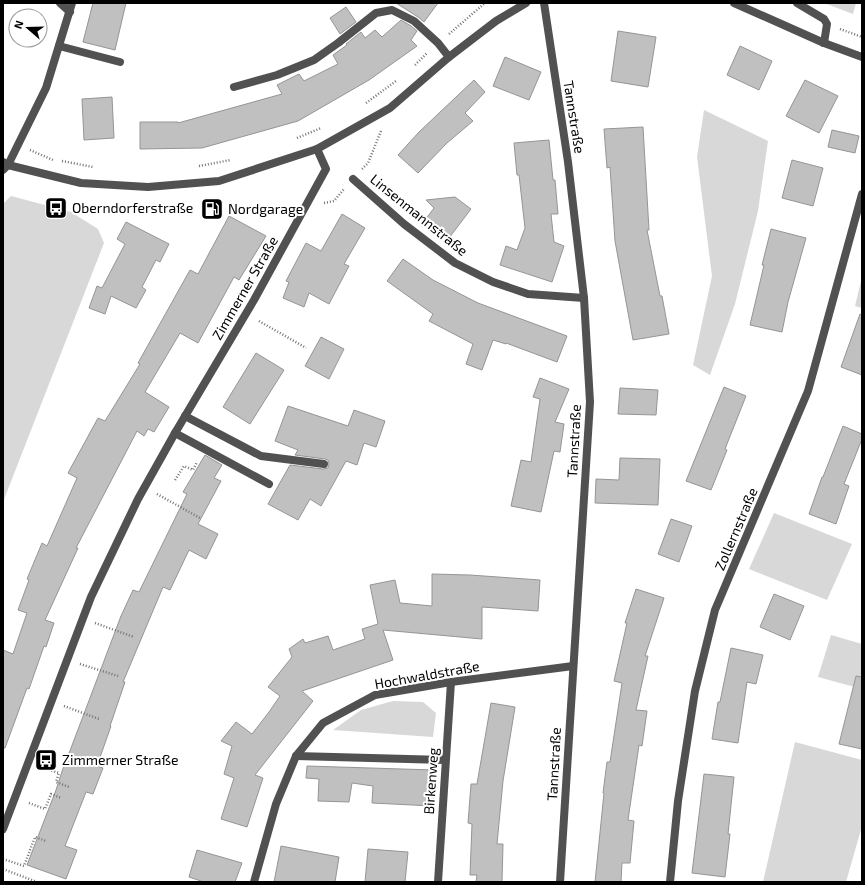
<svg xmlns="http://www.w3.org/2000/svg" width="865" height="885" viewBox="0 0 865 885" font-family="'Exo 2',sans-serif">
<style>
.green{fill:#d8d8d8}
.building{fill:#c0c0c0;stroke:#959595}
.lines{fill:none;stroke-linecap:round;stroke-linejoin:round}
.path{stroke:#737373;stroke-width:2.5;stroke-dasharray:1 2;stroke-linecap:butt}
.service{stroke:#515151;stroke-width:8}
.minor{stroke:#515151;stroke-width:8}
.tertiary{stroke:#515151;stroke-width:8}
.labels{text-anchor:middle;stroke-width:4;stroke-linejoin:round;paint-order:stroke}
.street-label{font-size:14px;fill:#000;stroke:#fff}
.poi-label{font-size:14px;fill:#000;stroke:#fff;text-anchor:start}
</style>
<rect width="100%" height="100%" fill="#fff"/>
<!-- green -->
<g class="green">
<path d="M824 3H856L853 14Z"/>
<path d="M704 110 768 141 758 211 735 304 710 375 693 365 712 276 697 157Z"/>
<path d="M11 196 71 212 98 229 104 243 3 502V204Z"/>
<path d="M862 277V308L855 306Z"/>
<path d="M774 513 852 544 827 600 749 569Z"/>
<path d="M831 635 862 644V689L818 677Z"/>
<path d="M393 701 423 702 436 713 433 737 333 730 361 710Z"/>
<path d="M795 742 862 760V826L846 882H763Z"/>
</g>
<!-- building -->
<g class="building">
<path d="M93 3H126L115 50 83 42Z"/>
<path d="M396 3H438L424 22 418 17Z"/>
<path d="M346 7 356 22 340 34 330 18Z"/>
<path d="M401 20 411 26 417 31 411 40 417 46 369 80 298 121 202 148 140 149V122H178V123L282 94 277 85 299 74 304 81 338 64 333 55 347 45 346 44 361 32 365 38 375 30 382 37Z"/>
<path d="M618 31 656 37 648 87 611 81Z"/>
<path d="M740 46 772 61 759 90 727 75Z"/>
<path d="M505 57 541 72 529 100 493 86Z"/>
<path d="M474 80 485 92 465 113 473 121 447 143 418 173 398 155 419 132Z"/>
<path d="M805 80 838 96 819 133 786 116Z"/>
<path d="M112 97 114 138 84 140 82 99Z"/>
<path d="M643 127 649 230H647L660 296H662L669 334 633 340 615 241 610 167 607 168 604 129Z"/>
<path d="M832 130 859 136 855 153 828 147Z"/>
<path d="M549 140 553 180H555L558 214H551L554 242 564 246 552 282 500 265 506 246 517 250 525 228 519 175H517L514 143Z"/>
<path d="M792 160 823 168 813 206 782 198Z"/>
<path d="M455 197 471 209 449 238 425 220 434 208 426 200Z"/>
<path d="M342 214 365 228 344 264 349 266 329 304 309 293 304 307 283 298 289 282 286 281 306 243 321 251Z"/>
<path d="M229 216 266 236 239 280 234 277 198 343 180 333 145 392 169 407 154 432 148 429 144 436 137 431 76 548H78L45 620 54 623 46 647 44 646 29 689 27 688 5 748H3V650L13 654 27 613 18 610 29 580 27 579 42 543 47 546 77 478 68 473 98 418 105 421 140 364 138 363 190 270 198 274Z"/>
<path d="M126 222 169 244 160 262 156 260 142 287 146 290 136 308 111 296 105 314 89 308 97 286 102 288 125 244 117 239Z"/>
<path d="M771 229 806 238 788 302 782 332 750 325 764 265H762Z"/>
<path d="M403 259 433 280 478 303 567 336 557 362 506 343V344L493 340 482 370 466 364 473 344 429 321 433 314 387 281Z"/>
<path d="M860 314 862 315V375L841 367Z"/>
<path d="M321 337 344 349 329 379 305 366Z"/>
<path d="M256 353 284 370 250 424 223 407Z"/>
<path d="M540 378 569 389 555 422 564 424 560 452 554 451 541 512 511 506 521 460 531 462 540 399 533 397Z"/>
<path d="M724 387 746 396 725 449 727 450 711 490 686 481Z"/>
<path d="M620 388 658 390 656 415 618 414Z"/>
<path d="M288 406 348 426 354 410 385 421 376 447 364 443 357 465 346 461 321 506 310 499 298 520 268 504 290 465 323 469 328 468 329 464 328 460 325 459 295 455 298 450 275 441Z"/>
<path d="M843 426 862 434V439L844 484 849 486 836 524 809 514 822 477H823Z"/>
<path d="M205 455 222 465 214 478 221 481 198 524 218 534 206 559 189 550 170 590 163 587 123 682H125L110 726H111L97 766 103 768 93 794 86 792 65 846 77 850 66 879 27 865 56 790 67 756H68L121 616 133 590 139 592 187 494 183 492Z"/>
<path d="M620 458 660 459 658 505 595 503 596 479 619 480Z"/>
<path d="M671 519 692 526 679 562 658 554Z"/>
<path d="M432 574 470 575 540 580 538 611 482 607V639L383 630 393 660 302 691 313 701 255 775 263 778 247 827 221 819 234 778 224 774 232 746 221 741 236 722 252 734 269 712 280 696 268 687 292 657 289 649 303 639 305 643 328 636 333 650 365 639 362 629 378 624 370 585 395 580 400 603 432 606Z"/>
<path d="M636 589 664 598 645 656H648L636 710 647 711 642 746 639 745 628 820 634 821 630 863H622L621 882H595L604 793H603L607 762H610L622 683 614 681 627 623H625Z"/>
<path d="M774 594 804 606 790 640 760 627Z"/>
<path d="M731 648 763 655 756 684 747 682 738 743 712 739 718 702H720Z"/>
<path d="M856 676 862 677V749L839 744Z"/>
<path d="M491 703 515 707 503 781 497 844H503L502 882H476L477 875H470L472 824 468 823 471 784H477Z"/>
<path d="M307 766 434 770 433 806 372 803 373 786 352 783 349 802 318 801 319 779 306 778Z"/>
<path d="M704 774 734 777 728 834H730L725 877 692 873Z"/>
<path d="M281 846 339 857 335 882H274Z"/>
<path d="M368 849 408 852 405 882H365Z"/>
<path d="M197 850 242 863 235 882H204L189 877Z"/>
</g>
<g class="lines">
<!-- path -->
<g class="path">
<path d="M840 29 862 37"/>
<path d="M449 34 485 3"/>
<path d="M415 65 427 53"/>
<path d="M366 103 396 81"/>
<path d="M297 138 321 128"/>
<path d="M30 150 53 160"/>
<path d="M62 161 93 167"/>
<path d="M199 166 231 160"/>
<path d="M362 169 368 163 381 131"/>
<path d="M324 203 334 201 344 189"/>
<path d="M259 321 306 348"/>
<path d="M175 480 184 466 193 470 197 462"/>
<path d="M157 494 200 518"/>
<path d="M95 623 134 637"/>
<path d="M80 664 118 676"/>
<path d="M64 706 99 719"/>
<path d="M40 767 59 773 56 782 69 787"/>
<path d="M29 803 45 809 51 794 61 798"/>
<path d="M3 859 24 866 35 837 46 841"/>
<path d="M3 869 37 882"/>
</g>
<!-- service -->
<g class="service">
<path d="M797 3 824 19 827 24 824 43"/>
<path d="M59 46 120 62"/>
<path d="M234 87 277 75 314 60 338 43 376 13 392 10 414 21 438 43 449 57"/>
<path d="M185 416 261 456 324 464"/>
<path d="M175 433 269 484"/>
<path d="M296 756 445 760"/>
</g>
<!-- minor -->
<g class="minor">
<path d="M60 3 70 12"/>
<path d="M544 3 568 162 584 298 590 402 560 882"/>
<path d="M3 170 8 165 46 88 72 3"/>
<path d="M353 179 404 224 455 263 493 282 528 294 584 298"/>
<path d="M3 829 91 597 138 499 175 433 254 300 326 169 317 149"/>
<path d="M254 882 276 804 296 756 323 723 375 695 451 682 573 666"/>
<path d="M438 882 451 682"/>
<path d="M670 882 678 801 695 691 715 610 808 391 862 194"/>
</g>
<!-- tertiary -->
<g class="tertiary">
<path d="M734 3 824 43 862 57"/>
<path d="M3 162 8 165 81 183 148 187 219 181 317 149 390 108 449 57 496 21 526 3"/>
</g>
</g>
<!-- icons -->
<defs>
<g id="bus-square" transform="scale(1.15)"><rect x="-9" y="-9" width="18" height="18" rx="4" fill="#000" stroke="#fff"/><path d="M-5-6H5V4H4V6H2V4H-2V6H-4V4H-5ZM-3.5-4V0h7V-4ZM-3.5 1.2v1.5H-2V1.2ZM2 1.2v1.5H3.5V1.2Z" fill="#fff"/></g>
<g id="fuel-square" transform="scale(1.15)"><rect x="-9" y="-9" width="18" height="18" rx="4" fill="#000" stroke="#fff"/><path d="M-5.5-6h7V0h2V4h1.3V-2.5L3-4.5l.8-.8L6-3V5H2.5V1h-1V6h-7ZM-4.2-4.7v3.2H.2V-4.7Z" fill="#fff"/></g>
</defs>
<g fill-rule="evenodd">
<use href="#bus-square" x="56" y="208"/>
<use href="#fuel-square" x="212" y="209"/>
<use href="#bus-square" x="46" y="760"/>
</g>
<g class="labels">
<!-- street labels -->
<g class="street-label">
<text transform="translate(574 117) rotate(81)" y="5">Tannstraße</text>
<text transform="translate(419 215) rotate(39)" y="5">Linsenmannstraße</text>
<text transform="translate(245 288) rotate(-60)" y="5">Zimmerner Straße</text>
<text transform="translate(574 441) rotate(-87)" y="5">Tannstraße</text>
<text transform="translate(736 529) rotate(-67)" y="5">Zollernstraße</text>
<text transform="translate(427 675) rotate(-10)" y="5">Hochwaldstraße</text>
<text transform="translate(554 764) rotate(-87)" y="5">Tannstraße</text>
<text transform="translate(431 781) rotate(-86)" y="5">Birkenweg</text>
</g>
<!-- poi labels -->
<g class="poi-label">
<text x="72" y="213">Oberndorferstraße</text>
<text x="228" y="214">Nordgarage</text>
<text x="62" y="765">Zimmerner Straße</text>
</g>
</g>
<!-- border -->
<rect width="865" height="885" fill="none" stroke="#000000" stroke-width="8"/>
<!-- north arrow -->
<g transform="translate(28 28) rotate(290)"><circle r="19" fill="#ffffff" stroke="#999999"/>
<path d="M0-3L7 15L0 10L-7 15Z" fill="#000000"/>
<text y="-6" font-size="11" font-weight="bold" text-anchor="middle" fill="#000000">N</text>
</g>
</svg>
